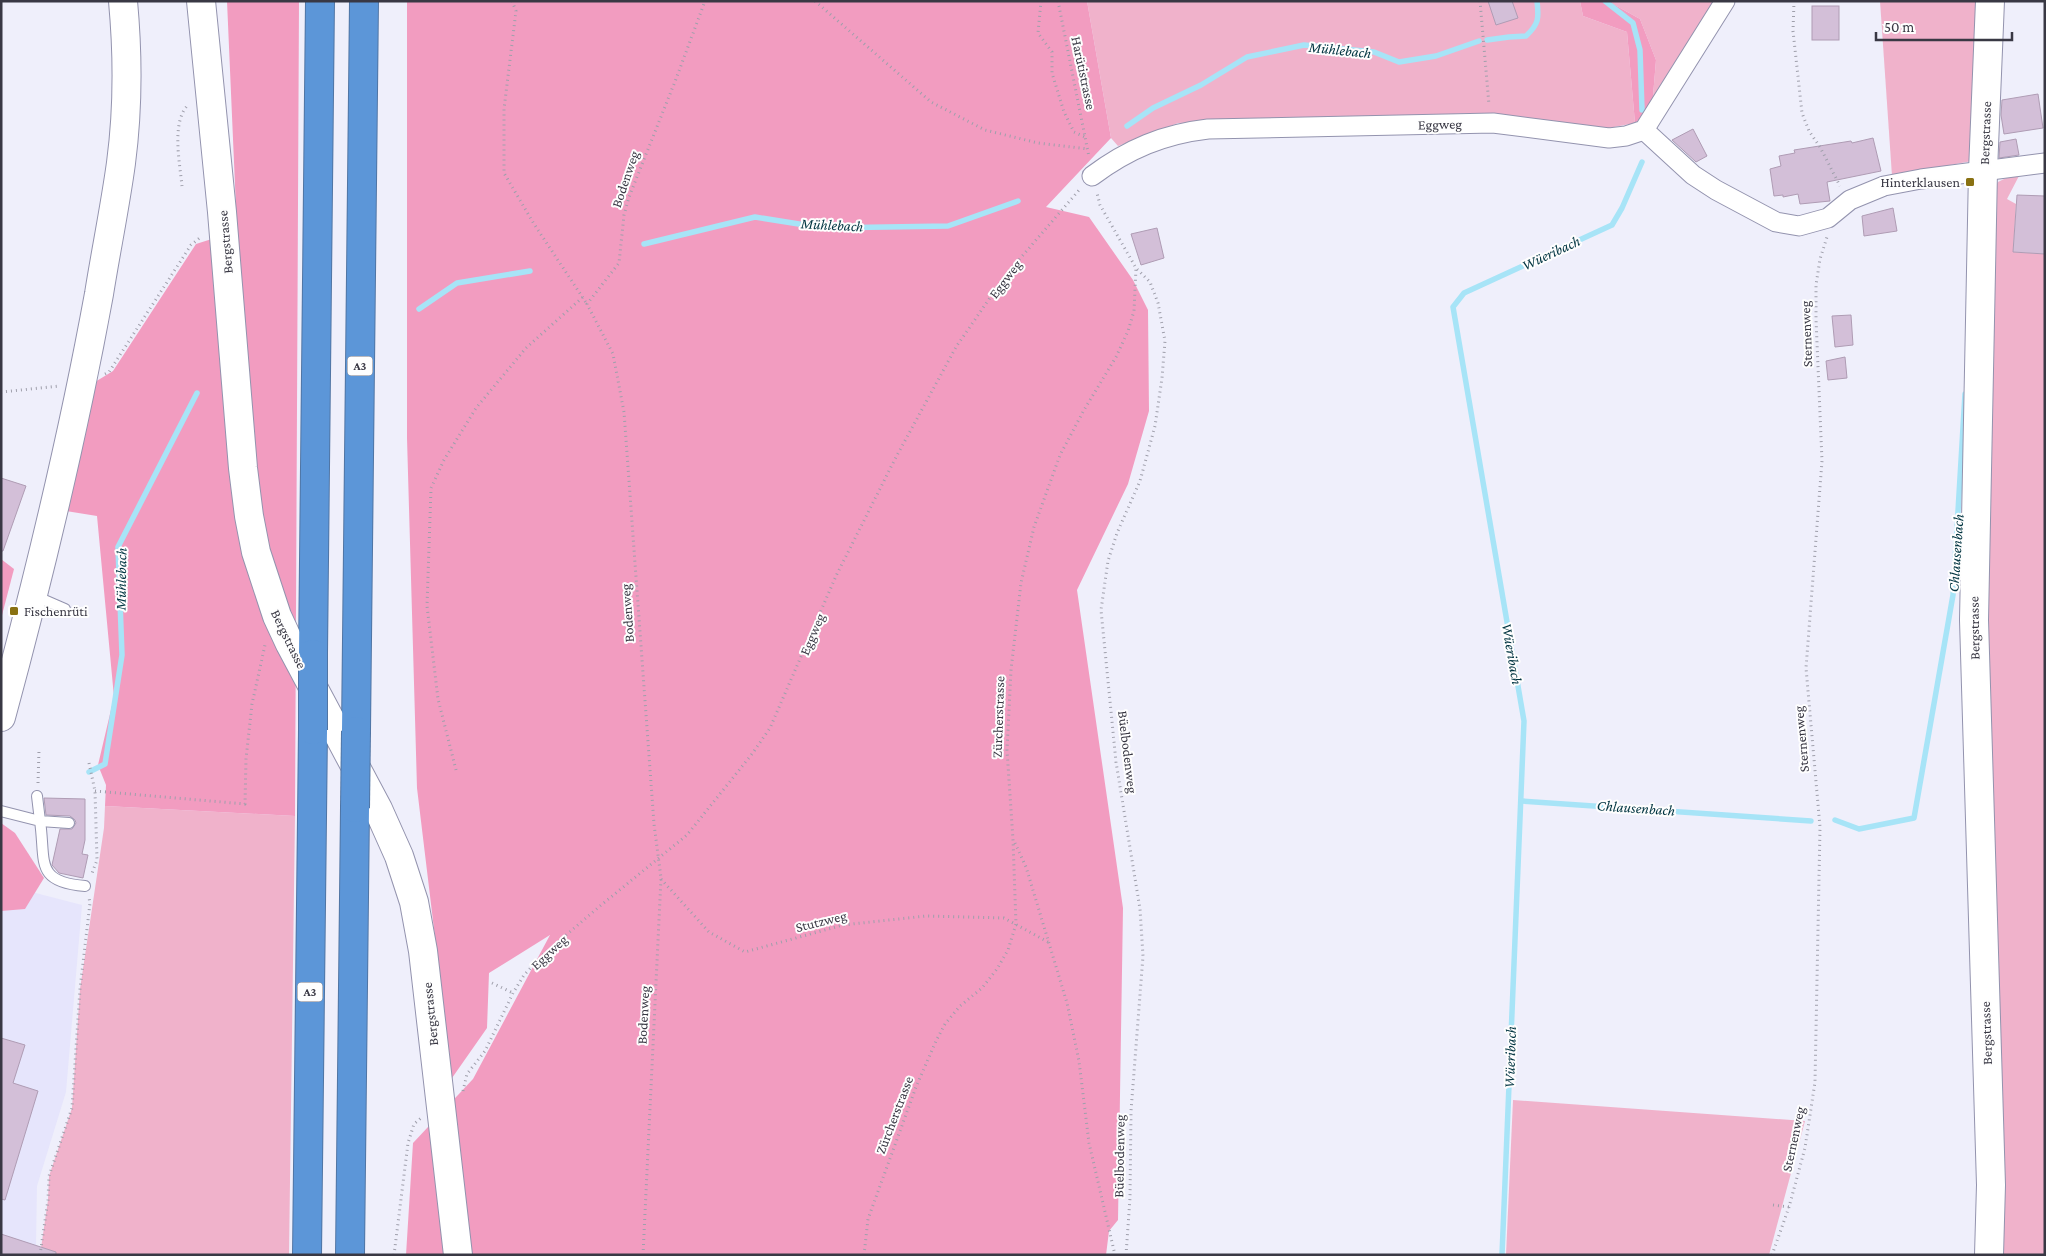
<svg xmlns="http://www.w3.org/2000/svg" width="2046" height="1256" viewBox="0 0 2046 1256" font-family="'Crimson Pro',serif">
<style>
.built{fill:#e6e5fc}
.green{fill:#f0b2cb}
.forest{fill:#f29cc0}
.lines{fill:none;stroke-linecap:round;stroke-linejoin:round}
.stream{stroke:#a7e4f7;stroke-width:5.5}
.building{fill:#d3bfd8;stroke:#af9cb4}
.lane-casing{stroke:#9393ae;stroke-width:12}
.street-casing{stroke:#9393ae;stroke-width:21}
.secondary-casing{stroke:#9393ae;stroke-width:30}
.highway-casing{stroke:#5075a4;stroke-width:30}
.path{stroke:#9f9fab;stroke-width:3;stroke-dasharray:1 4;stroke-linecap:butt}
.lane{stroke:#fff;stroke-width:10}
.street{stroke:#fff;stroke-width:19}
.secondary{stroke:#fff;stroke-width:28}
.highway{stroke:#5c96d8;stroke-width:28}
.highway-bridge-casing{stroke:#5075a4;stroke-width:30;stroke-linecap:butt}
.highway-bridge{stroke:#5c96d8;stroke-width:28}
.poi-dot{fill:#897112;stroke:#fefefe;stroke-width:2}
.labels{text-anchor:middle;stroke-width:4;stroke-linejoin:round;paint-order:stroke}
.shield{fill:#fefefe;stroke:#74737c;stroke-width:1}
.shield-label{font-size:12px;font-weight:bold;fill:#393844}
.street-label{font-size:14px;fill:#393844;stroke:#fefefe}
.poi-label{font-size:14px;fill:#393844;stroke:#fefefe;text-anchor:end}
.water-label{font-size:15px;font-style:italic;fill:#003441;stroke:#fefefe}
</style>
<rect width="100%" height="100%" fill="#efeffb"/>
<!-- built -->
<path class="built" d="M1 884 82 905 66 1092 37 1186 36 1246 1 1255Z"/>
<!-- green -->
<g class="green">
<path d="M1087 1H1580L1583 16 1627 32 1635 123 1593 131 1537 123 1484 113 1178 123 1118 146 1111 138Z"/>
<path d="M1612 1H1715L1652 108 1656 60 1640 19 1613 4Z"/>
<path d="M1880 1H1980L1977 160 1892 176Z"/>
<path d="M2014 174H2020L2007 199 2016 204 2013 252 2045 254V1255H1997L1983 671 1994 189 1998 182Z"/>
<path d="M105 806 295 816 289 1255H40L48 1200 49 1176 72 1108 80 989 104 828Z"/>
<path d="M1513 1100 1805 1121 1769 1255H1506Z"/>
</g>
<!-- forest -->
<g class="forest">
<path d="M227 1H299L295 816 105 806 106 785 98 765 114 697 97 516 66 511 95 382 113 371 196 244 237 231Z"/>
<path d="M407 1H1087L1111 138 1046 207 1089 217 1133 280 1148 310 1149 411 1128 484 1077 590 1123 908 1118 1220 1109 1231 1106 1255H406L413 1143 473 1079 550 935 489 973 487 1028 452 1078 417 788 407 438Z"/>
<path d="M1580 1H1612L1613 4 1640 19 1656 60 1652 108 1635 123 1627 32 1583 16Z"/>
<path d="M1 559 14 569 1 619Z"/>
<path d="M1 823 15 833 44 878 25 909 1 911Z"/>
</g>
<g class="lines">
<!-- stream -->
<g class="stream">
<path d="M1605 1 1633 23 1640 50 1642 110"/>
<path d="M1487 40 1509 37 1526 36C1539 24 1539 18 1537 1"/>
<path d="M1127 126 1153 108 1201 85 1247 57 1304 45 1374 52 1399 62 1436 56 1479 41"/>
<path d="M644 244 755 217 824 228 948 226 1018 201"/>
<path d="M419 309 457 283 530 271"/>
<path d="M89 772 105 764 122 655 118 547 197 393"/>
<path d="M1521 801 1811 821"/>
<path d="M1835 820 1859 829 1914 818 1953 595 1965 394"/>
<path d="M1502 1255 1524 721 1453 307 1464 293 1612 225 1622 208 1642 162"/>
</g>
</g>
<!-- building -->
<g class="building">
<path d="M1488 1H1512L1518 18 1496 25Z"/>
<rect x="1812" y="6" width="27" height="34"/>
<path d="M2038 94 2043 128 2004 134 2001 115 2002 100Z"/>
<path d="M1693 129 1707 156 1696 162 1672 140Z"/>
<path d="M1873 138 1881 171 1827 182 1830 201 1800 204 1798 194 1783 197V195L1774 196 1770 169 1781 166 1779 156 1795 153 1794 150 1851 141 1852 143Z"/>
<path d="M2016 139 2019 155 1999 158 2000 142Z"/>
<path d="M2017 195 2045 196V254L2013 252Z"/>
<path d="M1893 208 1897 231 1864 236 1862 216Z"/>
<path d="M1157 228 1164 258 1141 265 1131 234Z"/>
<path d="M1851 315 1853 345 1835 347 1832 316Z"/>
<path d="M1845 357 1847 378 1828 380 1826 361Z"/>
<path d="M1 478 26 486 3 551H1Z"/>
<path d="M44 798 85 799V840L82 854 88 855 83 878 59 873 52 865 60 829H72L76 823 75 820 70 816 46 815Z"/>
<path d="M1 1038 25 1045 13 1083 38 1091 5 1200 1 1199Z"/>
<path d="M1 1234 56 1252V1255H1Z"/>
</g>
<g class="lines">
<!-- lane casing -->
<g class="lane-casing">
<g id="lane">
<path d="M35 596 65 609"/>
<path d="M37 796 40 821 69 823"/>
<path d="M1 811 40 821C46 861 34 882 85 886"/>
</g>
</g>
<!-- street casing -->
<g class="street-casing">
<g id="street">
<path d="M1644 130 1693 175 1716 190 1776 222 1799 226 1828 218 1850 200 1884 186 1921 179 2045 163"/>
<path d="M1092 176C1128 149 1164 134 1208 129L1493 123 1609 138 1626 136 1644 130 1725 1"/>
</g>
</g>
<!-- secondary casing -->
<g class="secondary-casing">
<g id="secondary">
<path d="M201 1 222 212 243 468 249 516 256 552 277 616 290 644 378 809 399 856 414 902 423 951 458 1255"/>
<path d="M1 717C39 577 73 436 99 294 106 250 115 207 121 163 128 110 128 55 123 1"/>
<path d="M1989 1255 1991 1185 1974 620 1983 171 1990 1"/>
</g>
</g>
<!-- highway casing -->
<g class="highway-casing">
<g id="highway">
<path d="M313 654 320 1"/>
<path d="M356 731 364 1"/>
<path d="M307 1255 313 730"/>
<path d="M350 1255 355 808"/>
</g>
</g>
<!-- path -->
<g class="path">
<path d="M512 1 516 11 504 109V173L534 224 587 304"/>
<path d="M815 1 931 102 985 130 1038 143 1088 149"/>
<path d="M1041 1 1038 33 1052 52V73L1064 112 1074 132 1085 137"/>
<path d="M1058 1 1089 157"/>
<path d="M1480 1 1489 105"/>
<path d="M1794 1 1793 31 1802 113 1809 131 1820 147 1840 186"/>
<path d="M182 186C180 164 171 122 188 105"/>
<path d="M105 374 109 372 191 245 202 236"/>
<path d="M1 392 60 386"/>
<path d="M89 763 95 791 97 860 91 876"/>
<path d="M456 770 438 699 427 606 431 488 444 460 476 408 526 348 583 297"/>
<path d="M38 783 39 750"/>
<path d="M95 791 245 804 246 759 252 704 265 645"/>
<path d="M1015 843 1026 867 1067 1003 1079 1061 1089 1143 1115 1255"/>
<path d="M661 879 709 932 745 952 843 925 926 916 1004 918 1048 942"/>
<path d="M492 983 513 993"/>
<path d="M463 1091 467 1074 485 1051 513 993 524 975 544 954 600 906 687 835 752 754 770 728 836 576 895 459 956 347 1005 276 1080 189"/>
<path d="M1773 1205 1789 1207"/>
<path d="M40 1255 48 1200 49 1176 72 1108 80 989 90 903 89 898"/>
<path d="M394 1255 408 1143 414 1124 421 1118"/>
<path d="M643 1255 661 878 654 824 624 412 613 354 587 304 619 263 624 215 629 197 676 79 705 1"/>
<path d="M864 1255 868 1219 916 1087 936 1041 945 1024 960 1006 982 988 997 969 1008 950 1016 924 1013 840 1007 750 1011 670 1021 583 1034 527 1060 455 1084 410 1116 357 1128 331 1134 311 1136 268 1100 205 1097 193"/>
<path d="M1126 1255 1130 1198 1131 1111 1143 956 1140 909 1116 762 1101 610 1108 561 1117 533 1140 481 1155 426 1162 378 1165 341 1158 303 1150 282 1136 268"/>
<path d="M1772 1255 1789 1207 1805 1148 1815 1082 1820 827 1806 668 1822 461 1816 319V285L1820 259 1827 237"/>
</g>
<!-- lane -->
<use href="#lane" class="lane"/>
<!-- street -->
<use href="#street" class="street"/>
<!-- secondary -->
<use href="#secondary" class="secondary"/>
<!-- highway -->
<use href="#highway" class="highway"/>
<!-- highway-bridge casing -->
<g class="highway-bridge-casing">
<g id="highway-bridge">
<path d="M313 730V654"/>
<path d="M355 808 356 731"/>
</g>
</g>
<!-- highway-bridge -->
<use href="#highway-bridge" class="highway-bridge"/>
</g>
<!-- markers -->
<g class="poi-dot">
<rect x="1965" y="177" width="10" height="10" rx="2.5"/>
<rect x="9" y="606" width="10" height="10" rx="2.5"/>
</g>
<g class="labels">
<!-- shield labels -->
<g class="shield">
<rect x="347.5" y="356.5" width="25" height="19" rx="4"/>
<rect x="297.5" y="982.5" width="25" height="19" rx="4"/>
</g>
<g class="shield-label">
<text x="360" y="370">A3</text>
<text x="310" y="996">A3</text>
</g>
<!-- street labels -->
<g class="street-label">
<text transform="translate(1084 73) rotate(78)" y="5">Harütistrasse</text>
<text transform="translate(1440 124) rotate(-1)" y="5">Eggweg</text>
<text transform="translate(1985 133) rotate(-88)" y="5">Bergstrasse</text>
<text transform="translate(625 179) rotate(-71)" y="5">Bodenweg</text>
<text transform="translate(225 242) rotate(-95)" y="5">Bergstrasse</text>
<text transform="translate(1005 279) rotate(-53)" y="5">Eggweg</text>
<text transform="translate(1806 334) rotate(-92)" y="5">Sternenweg</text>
<text transform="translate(627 613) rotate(-94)" y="5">Bodenweg</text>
<text transform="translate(1974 628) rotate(-91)" y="5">Bergstrasse</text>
<text transform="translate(812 634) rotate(-67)" y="5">Eggweg</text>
<text transform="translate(289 639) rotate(64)" y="5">Bergstrasse</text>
<text transform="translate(998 717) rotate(-88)" y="5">Zürcherstrasse</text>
<text transform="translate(1801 739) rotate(-95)" y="5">Sternenweg</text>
<text transform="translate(1128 752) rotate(83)" y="5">Büelbodenweg</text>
<text transform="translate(821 921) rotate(-14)" y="5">Stutzweg</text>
<text transform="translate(549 952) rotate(-43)" y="5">Eggweg</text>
<text transform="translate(430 1014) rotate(-96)" y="5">Bergstrasse</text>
<text transform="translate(643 1015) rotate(-87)" y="5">Bodenweg</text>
<text transform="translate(1986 1033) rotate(-92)" y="5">Bergstrasse</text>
<text transform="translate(894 1115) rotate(-69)" y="5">Zürcherstrasse</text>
<text transform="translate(1793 1139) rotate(-78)" y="5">Sternenweg</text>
<text transform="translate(1119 1156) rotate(-89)" y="5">Büelbodenweg</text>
</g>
<!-- poi labels -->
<g class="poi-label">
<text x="1960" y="187">Hinterklausen</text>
<text x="24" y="616" text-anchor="start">Fischenrüti</text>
</g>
<!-- water labels -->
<g class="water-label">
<text transform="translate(1340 50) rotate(6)" y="5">Mühlebach</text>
<text transform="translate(832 225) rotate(3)" y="5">Mühlebach</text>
<text transform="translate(1551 253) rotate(-25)" y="5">Wüeribach</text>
<text transform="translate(1956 553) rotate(-86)" y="5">Chlausenbach</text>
<text transform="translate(121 579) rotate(-89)" y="5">Mühlebach</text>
<text transform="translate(1512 654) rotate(80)" y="5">Wüeribach</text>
<text transform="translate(1636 808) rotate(4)" y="5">Chlausenbach</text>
<text transform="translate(1510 1057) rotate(-88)" y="5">Wüeribach</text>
</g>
</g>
<!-- border -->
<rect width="2046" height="1256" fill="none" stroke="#393844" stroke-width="5"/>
<!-- scale -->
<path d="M1876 32v8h136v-8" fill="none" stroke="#393844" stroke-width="2.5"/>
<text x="1884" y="32" font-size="15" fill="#393844" stroke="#fefefe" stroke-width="4" paint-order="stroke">50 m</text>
</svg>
